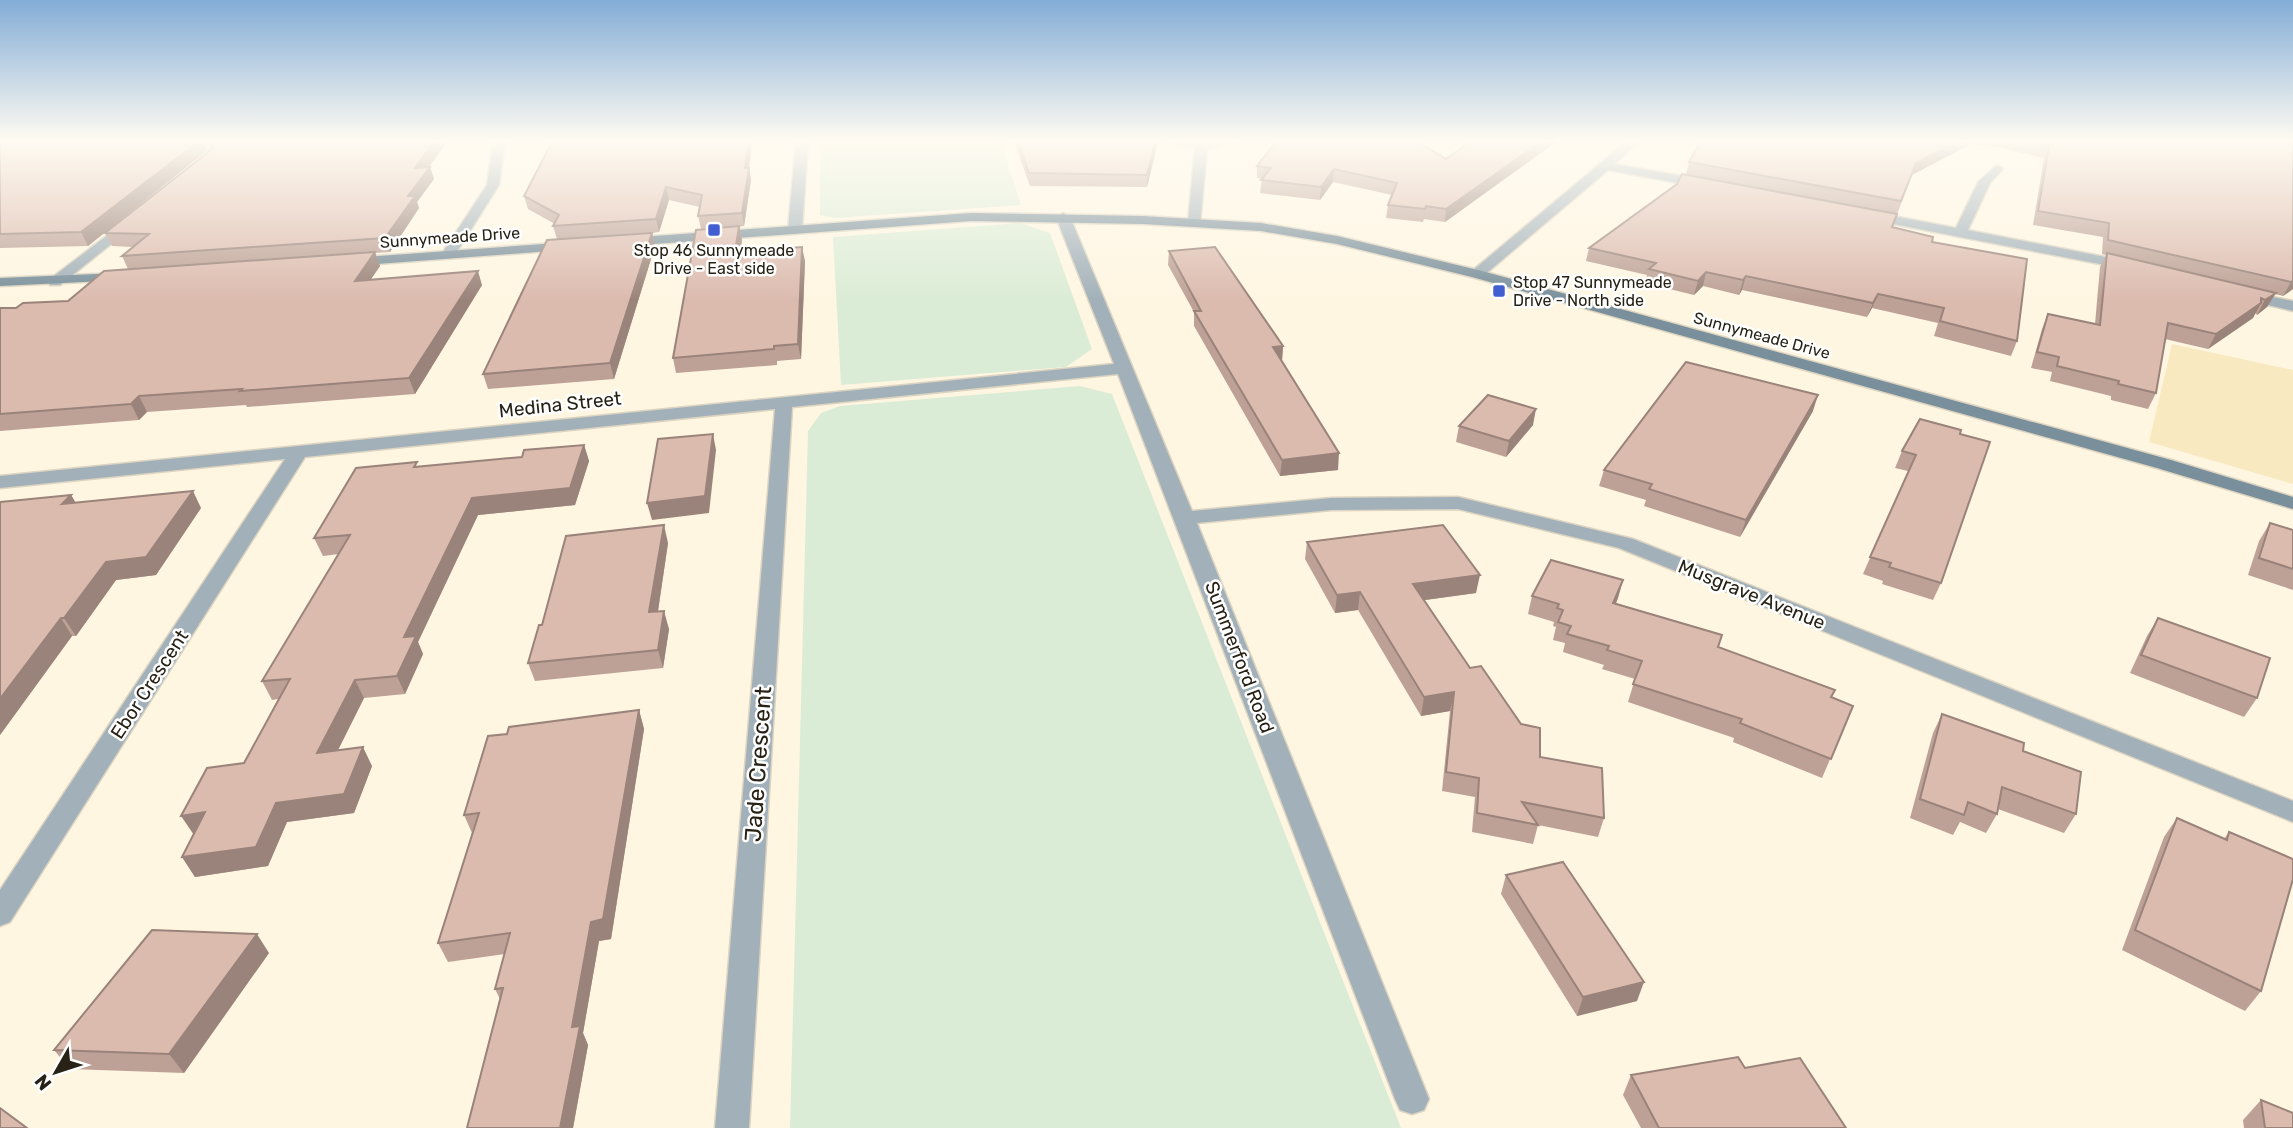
<svg xmlns="http://www.w3.org/2000/svg" width="2293" height="1128" viewBox="0 0 2293 1128" font-family="Rubik,sans-serif">
<style>
.built{fill:#f9e9c0}
.green{fill:#dbecd6}
.lines{fill:none;stroke-linecap:round;stroke-linejoin:round}
.street-casing{stroke:#dcd4c1;stroke-width:3}
.secondary-casing{stroke:#dcd4c1;stroke-width:3}
.street{fill:#a2b1b9;fill-rule:evenodd}
.secondary{fill:#798f9b;fill-rule:evenodd}
.wall{fill:#bda196}
.shaded-wall{fill:#9a837a}
.building{fill:#dcbbaf;stroke:#9a837a;stroke-width:2}
.poi-dot{fill:#425fd2;stroke:#fff;stroke-width:2.5}
.labels{text-anchor:middle;stroke-width:5;stroke-linejoin:round;paint-order:stroke}
.far-street-label{font-size:16px;fill:#272215;stroke:#fff}
.far-poi-label{font-size:16px;fill:#272215;stroke:#fff}
.street-label{font-size:19px;fill:#272215;stroke:#fff}
.near-street-label{font-size:23px;fill:#272215;stroke:#fff}
</style>
<rect width="100%" height="100%" fill="#fff6e2"/>
<!-- built -->
<path class="built" d="M2172 344 2293 370V484L2149 442Z"/>
<!-- green -->
<g class="green">
<path d="M820 142H1001L1021 205 835 218 820 215Z"/>
<path d="M1020 223 1050 233 1092 349 1066 367 841 385 833 237Z"/>
<path d="M1080 386 1112 394 1401 1128H790L808 431 821 413 840 406Z"/>
</g>
<g class="lines">
<!-- street casing -->
<g class="street-casing">
<g id="street">
<path d="M199 142 222 144V150L208 165 198 162 210 146Z"/>
<path d="M493 142H505L499 185 453 258H443L441 255 487 185Z"/>
<path d="M796 142H808L802 230 795 234 788 230Z"/>
<path d="M1171 142H1236L1207 149 1200 225H1190L1188 222 1195 148Z"/>
<path d="M1626 142H1639L1614 164 1705 180 1711 184 1705 188 1608 170 1482 277H1472L1470 274 1472 271Z"/>
<path d="M1997 165 2003 169 1990 183 1968 230 2131 262 2136 263V269L2131 270 1867 219 1860 215 1867 211 1956 228 1978 182Z"/>
<path d="M1063 213 1070 217 1192 511 1331 498 1458 497 1633 539 2293 801V822L1619 548 1458 509 1331 510 1197 523 1429 1099 1424 1110 1412 1114 1400 1110 1395 1099 1118 374 792 407 749 1128H715L775 409 305 457 10 922 0 926V890L285 459 0 488V476L1114 364 1056 217Z"/>
<path d="M130 218 137 222 135 225 60 285H50L48 282 50 279Z"/>
<path d="M2243 291 2293 301V311L2238 298 2236 295 2238 292Z"/>
</g>
</g>
<!-- secondary casing -->
<g class="secondary-casing">
<g id="secondary">
<path d="M971 213 1143 216 1261 223 1337 236 1482 271 2171 460 2293 497V509L2157 468 1472 277 1337 244 1261 231 1143 224 971 221 627 246 620 242 627 238Z"/>
<path d="M571 242 578 246 576 249 351 266 344 262 351 258Z"/>
<path d="M120 273 125 274 127 277 125 280 0 286V278Z"/>
</g>
</g>
<!-- street -->
<use href="#street" class="street"/>
<!-- secondary -->
<use href="#secondary" class="secondary"/>
</g>
<!-- wall -->
<g class="wall">
<path d="M0 142H203L206 148 204 153 88 246 0 248Z"/>
<path d="M214 142H447L429 167H430L434 179 417 202 419 208 390 252 375 253 380 266 371 279 482 285 415 394 247 407 246 405 147 412 139 420 0 431V308H16L68 301 128 269 122 256 133 247 112 246 105 233 211 150Z"/>
<path d="M752 142 749 168 751 180 744 226 739 227 742 240 740 252 805 261 801 359 777 361V365L676 373 673 358 701 229 698 216 700 207 669 200 659 232 652 233 655 246 614 379 488 389 483 374 557 239 553 226 555 224 528 209 524 196Z"/>
<path d="M1014 142H1158L1147 187 1030 186Z"/>
<path d="M1470 142H1556L1445 222 1424 219 1423 222 1386 218 1388 205 1392 195 1333 182 1320 200 1260 193 1262 179 1257 178V166L1446 159Z"/>
<path d="M1700 142H2293V289L2283 296 2275 294 2267 307 2257 315 2255 313 2253 318 2208 349 2165 339 2156 393 2148 409 2111 400V396L2050 381 2052 372 2031 368 2042 329 2048 314 2095 324 2100 267 2106 255 2102 254 2103 237 2033 225 2044 158 1998 147 1971 144 1912 175 1892 227 1932 242 2017 341 2011 356 1934 336 1938 323 1872 308 1867 317 1742 290 1739 295 1703 286 1694 295 1645 283 1647 275 1586 261 1589 248 1677 184 1686 174 1689 162Z"/>
<path d="M1169 251 1283 346 1282 361 1338 470 1280 476 1194 326V312L1168 265Z"/>
<path d="M1813 411 1740 537 1644 506 1646 500 1599 486 1604 470Z"/>
<path d="M1533 425 1506 457 1456 442 1459 426Z"/>
<path d="M1960 434 1941 583 1933 600 1882 584 1883 581 1863 574 1908 471 1895 468 1902 451Z"/>
<path d="M584 445 589 461 575 505 478 515 418 642 423 654 405 694 364 698 338 750 372 766 354 813 287 822 268 866 195 877 182 857 244 763 278 699 272 700 262 681 339 554 323 556 314 538 419 467 522 457Z"/>
<path d="M71 495 76 503 201 508 156 575 116 580 76 636H72L0 735Z"/>
<path d="M2270 523 2293 530V590L2248 575 2259 541Z"/>
<path d="M1307 542 1476 593 1424 600 1470 668 1540 757 1604 818 1598 837 1538 825 1533 844 1472 832 1475 797 1442 791 1450 711 1421 716 1358 610 1335 613 1305 559Z"/>
<path d="M668 543 658 612 669 629 663 668 535 681 528 663 542 625Z"/>
<path d="M1623 580 1616 604 1718 647 1831 697 1853 706 1822 778 1733 742 1734 738 1628 702 1635 679 1602 669 1604 665 1563 652 1565 643 1553 640 1556 627 1553 626 1554 622 1528 614 1532 596Z"/>
<path d="M2158 618 2257 698 2244 717 2130 673 2147 636Z"/>
<path d="M639 710 644 729 611 939 599 941 583 1033 588 1045 573 1128H467L500 999 495 989 505 954 448 962 438 943 472 833 464 815 507 734Z"/>
<path d="M1942 714 2023 751 2076 814 2064 833 1998 809 1997 814 1986 833 1960 822 1953 835 1910 818 1933 733Z"/>
<path d="M2177 818 2224 839 2229 832 2261 991 2245 1011 2122 950 2164 837Z"/>
<path d="M1506 875 1637 1001 1577 1016 1501 894Z"/>
<path d="M269 953 184 1073 70 1069 54 1050Z"/>
<path d="M1631 1075 1846 1128H1641L1623 1095Z"/>
<path d="M2261 1100 2293 1128H2244L2243 1120Z"/>
</g>
<!-- shaded-wall -->
<g class="shaded-wall">
<path d="M198 142H203L206 148 204 153 88 246 81 232Z"/>
<path d="M434 142H447L419 180 415 168Z"/>
<path d="M749 142H752L747 180 745 168Z"/>
<path d="M1155 142H1158L1147 187V175Z"/>
<path d="M1541 142H1556L1445 222 1446 209Z"/>
<path d="M1956 142H1971V144L1912 175 1897 214 1916 163Z"/>
<path d="M430 167 434 179 417 202 419 208 390 252 385 238 408 196Z"/>
<path d="M749 168 751 180 744 226 742 213Z"/>
<path d="M1334 169 1333 182 1320 200 1321 187Z"/>
<path d="M666 187 669 200 659 232 656 219Z"/>
<path d="M739 226 742 240 738 266 735 252Z"/>
<path d="M652 233 655 246 614 379 610 363Z"/>
<path d="M802 247 805 261 801 359 798 344Z"/>
<path d="M375 252 380 266 360 295 355 281Z"/>
<path d="M478 271 482 285 415 394 409 378Z"/>
<path d="M1706 272 1703 286 1694 295 1698 281Z"/>
<path d="M1746 276 1742 290 1739 295 1743 280Z"/>
<path d="M2293 281V289L2283 296 2291 282Z"/>
<path d="M2276 293 2267 307 2257 315 2265 300Z"/>
<path d="M1878 294 1872 308 1867 317 1873 303Z"/>
<path d="M2261 303 2253 318 2208 349 2216 334Z"/>
<path d="M1283 346 1282 361 1273 347Z"/>
<path d="M1818 395 1813 411 1740 537 1746 520Z"/>
<path d="M139 396 147 412 139 420 131 404Z"/>
<path d="M1536 409 1533 425 1506 457 1509 441Z"/>
<path d="M713 434 716 450 709 513 652 520 647 503Z"/>
<path d="M584 445 589 461 575 505 478 515 418 642 423 654 405 694 397 676 404 637 472 498Z"/>
<path d="M1339 453 1338 470 1280 476 1282 460Z"/>
<path d="M193 491 201 508 156 575 116 580 76 636 64 618 106 562Z"/>
<path d="M71 495 81 512 62 504Z"/>
<path d="M664 525 668 543 655 630 649 612Z"/>
<path d="M1480 575 1476 593 1411 602 1413 584Z"/>
<path d="M1623 580 1618 598 1608 621 1613 603Z"/>
<path d="M1360 592 1358 610 1335 613 1337 595Z"/>
<path d="M664 611 669 629 663 668 658 650Z"/>
<path d="M61 618 72 636 0 735V699Z"/>
<path d="M355 680 364 698 327 772 317 753Z"/>
<path d="M1454 692 1450 711 1421 716 1424 697Z"/>
<path d="M639 710 644 729 611 939 599 941 583 1033 588 1045 573 1128H560L572 1027 591 922Z"/>
<path d="M363 747 372 766 354 813 287 822 268 866 195 877 182 857 276 803Z"/>
<path d="M205 812 194 835 181 816Z"/>
<path d="M257 934 269 953 184 1073 169 1054Z"/>
<path d="M1644 982 1637 1001 1577 1016 1583 997Z"/>
</g>
<!-- building -->
<g class="building">
<path d="M0 142H198L81 232 0 234Z"/>
<path d="M214 142H434L415 168 430 167 408 196H415L385 238 122 256 149 234 105 233 211 150Z"/>
<path d="M552 142H749L745 168H749L742 213 698 216 702 195 666 187 656 219 553 226 559 215 524 196Z"/>
<path d="M1018 142H1155L1147 175 1029 173Z"/>
<path d="M1276 142H1418L1446 159 1470 142H1541L1446 209 1426 206 1425 209 1388 205 1397 183 1334 169 1321 187 1261 180 1271 168 1257 166Z"/>
<path d="M1700 142H1956L1916 163 1901 201 1689 162Z"/>
<path d="M2033 142H2293V281L2291 282 2108 240 2109 223 2038 211 2049 146Z"/>
<path d="M1682 174 1897 214 1892 227 1933 237 1932 242 2027 259 2017 341 1940 321 1944 308 1878 294 1873 303 1746 276 1743 280 1706 272 1698 281 1649 269 1656 263 1589 248 1677 184Z"/>
<path d="M739 226 735 252 802 247 798 344 774 346V349L673 358 696 230Z"/>
<path d="M652 233 610 363 483 374 547 240Z"/>
<path d="M1215 247 1283 346 1273 347 1339 453 1282 460 1194 311H1201L1169 251Z"/>
<path d="M375 252 355 281 478 271 409 378 240 391 242 389 139 396 131 404 0 414V308H16L23 303 68 301 104 271Z"/>
<path d="M2107 253 2276 293 2265 300 2261 298V303L2216 334 2168 323 2156 393 2118 384 2119 381 2057 366 2059 357 2037 352 2048 314 2100 325Z"/>
<path d="M1686 362 1818 395 1746 520 1649 489 1652 484 1604 470Z"/>
<path d="M1488 395 1536 409 1509 441 1459 426Z"/>
<path d="M1920 419 1961 430 1960 434 1990 442 1941 583 1889 567 1891 563 1870 557 1916 455 1902 451Z"/>
<path d="M713 434 705 496 647 503 658 439Z"/>
<path d="M584 445 570 488 472 498 404 637 416 636 397 676 355 680 317 753 363 747 344 794 276 803 256 847 182 857 205 812 181 816 207 768 244 763 290 679 262 681 350 535 314 538 356 468 417 462 414 467 522 457 524 450Z"/>
<path d="M193 491 146 557 106 562 64 618H61L0 699V502L71 495 62 504Z"/>
<path d="M2270 523 2293 530V569L2259 558Z"/>
<path d="M664 525 649 612 664 611 658 650 528 663 539 625H542L566 536Z"/>
<path d="M1443 525 1480 575 1413 584 1470 668 1481 666 1521 724 1540 728V757L1602 768 1604 818 1522 802 1538 825 1477 813 1479 778 1446 772 1454 692 1424 697 1360 592 1337 595 1307 542Z"/>
<path d="M1551 560 1623 580 1613 603 1722 635 1718 647 1835 690 1831 697 1853 706 1831 759 1740 723 1742 719 1633 684 1642 661 1607 650 1609 646 1567 634 1571 626 1558 622 1563 610 1557 608 1559 604 1532 596Z"/>
<path d="M2158 618 2270 658 2257 698 2141 655Z"/>
<path d="M639 710 603 919 591 922 572 1027 580 1026 560 1128H467L503 988 495 989 510 933 438 943 479 813 464 815 488 736 507 734 509 727Z"/>
<path d="M1942 714 2024 743 2023 751 2081 772 2076 814 2002 787 1997 814 1968 802 1964 815 1920 799Z"/>
<path d="M2177 818 2227 840 2229 832 2293 859V879L2261 991 2135 930Z"/>
<path d="M1563 862 1644 982 1583 997 1506 875Z"/>
<path d="M152 930 257 934 169 1054 54 1050Z"/>
<path d="M1738 1057 1745 1068 1800 1058 1846 1128H1659L1631 1075Z"/>
<path d="M2261 1100 2293 1113V1128H2265Z"/>
<path d="M0 1108 27 1128H0Z"/>
</g>
<!-- sky -->
<linearGradient id="sky" x2="0" y2="1"><stop stop-color="#83add6"/><stop offset="0.47" stop-color="#fffbf2"/><stop offset="1" stop-color="#fffbf2" stop-opacity="0"/></linearGradient>
<rect width="2293" height="300" fill="url(#sky)"/>
<!-- markers -->
<g class="poi-dot">
<rect x="707" y="223" width="14" height="14" rx="3.5"/>
<rect x="1492" y="284" width="14" height="14" rx="3.5"/>
</g>
<g class="labels">
<!-- far-street labels -->
<g class="far-street-label">
<text transform="translate(450 237) rotate(-4)" y="6">Sunnymeade Drive</text>
<text transform="translate(1762 335) rotate(15)" y="6">Sunnymeade Drive</text>
</g>
<!-- far-poi labels -->
<g class="far-poi-label">
<text x="714" y="256">Stop 46 Sunnymeade<tspan x="714" dy="18">Drive - East side</tspan></text>
<text x="1513" y="288" text-anchor="start">Stop 47 Sunnymeade<tspan x="1513" dy="18">Drive - North side</tspan></text>
</g>
<!-- street labels -->
<g class="street-label">
<text transform="translate(560 404) rotate(-6)" y="7">Medina Street</text>
<text transform="translate(1752 594) rotate(22)" y="7">Musgrave Avenue</text>
<text transform="translate(1240 657) rotate(69)" y="7">Summerford Road</text>
<text transform="translate(149 684) rotate(-57)" y="7">Ebor Crescent</text>
</g>
<!-- near-street labels -->
<g class="near-street-label">
<text transform="translate(758 764) rotate(-86)" y="8">Jade Crescent</text>
</g>
</g>
<!-- north arrow -->
<g transform="translate(56 1072) rotate(231)" stroke="#ffffff" stroke-width="5" paint-order="stroke">
<path d="M0-5L12 26L0 18L-12 26Z" fill="#272215"/>
<text y="-10" font-size="19" font-weight="bold" text-anchor="middle" fill="#272215">N</text>
</g>
</svg>
